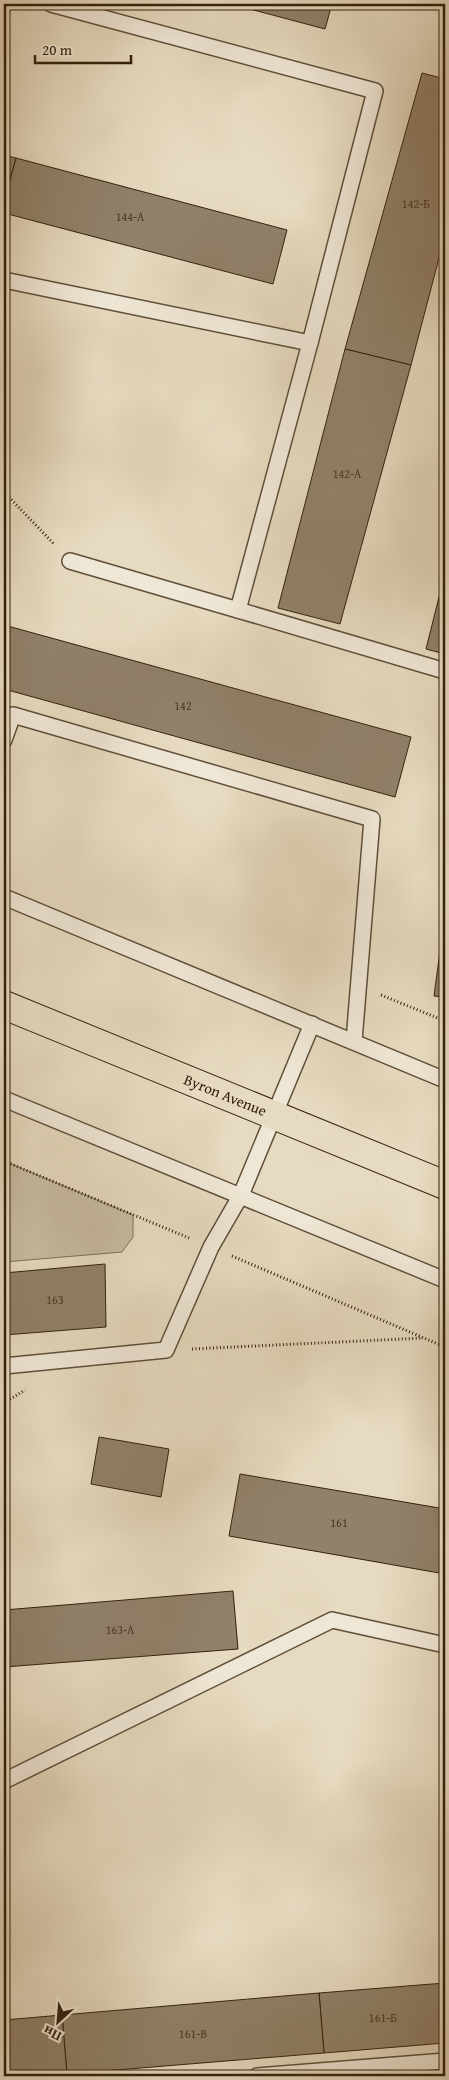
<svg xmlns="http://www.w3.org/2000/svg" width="449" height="2080" viewBox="0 0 449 2080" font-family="'Gentium Book Plus',serif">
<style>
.green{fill:#c7bba2;stroke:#7c6e58}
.building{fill:#90816a;stroke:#32210d}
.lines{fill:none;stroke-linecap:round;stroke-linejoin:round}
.lane-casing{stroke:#5f4f3a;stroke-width:18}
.primary-casing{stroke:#32210d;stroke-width:30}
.path{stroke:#32210d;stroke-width:3;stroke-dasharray:1 2.5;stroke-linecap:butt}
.lane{stroke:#efe7d6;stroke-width:15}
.primary{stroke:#e6dac0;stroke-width:28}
.labels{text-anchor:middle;stroke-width:5;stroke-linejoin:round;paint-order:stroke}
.number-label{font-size:12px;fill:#4a3924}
.street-label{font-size:15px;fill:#32210d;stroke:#efe7d6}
</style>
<rect width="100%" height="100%" fill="#e6dac0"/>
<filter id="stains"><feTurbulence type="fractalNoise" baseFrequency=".004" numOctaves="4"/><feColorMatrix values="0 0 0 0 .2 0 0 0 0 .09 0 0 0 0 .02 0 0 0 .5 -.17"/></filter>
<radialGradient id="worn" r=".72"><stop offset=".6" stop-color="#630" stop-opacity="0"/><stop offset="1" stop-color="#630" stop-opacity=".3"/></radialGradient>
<!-- green -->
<path class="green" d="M4 1161 133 1215V1237L122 1252 4 1262Z"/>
<!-- building -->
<g class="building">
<path d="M231 4H332L325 29Z"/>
<path d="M422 73 445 79V235L411 365 345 349Z"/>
<path d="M4 155 16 158 4 203Z"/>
<path d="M16 158 287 230 273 284 4 213V203Z"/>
<path d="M345 349 411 365 340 624 278 608Z"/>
<path d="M441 589 445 591V654L426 649Z"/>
<path d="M4 625 411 737 395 797 4 689Z"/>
<path d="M443 929H445V997L434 996Z"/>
<path d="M105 1264 106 1327 4 1335V1273Z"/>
<path d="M99 1437 169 1449 161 1497 91 1484Z"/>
<path d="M240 1474 445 1509V1574L229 1536Z"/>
<path d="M233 1591 238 1649 4 1667V1610Z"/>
<path d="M445 1983V2043L324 2053 319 1993Z"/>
<path d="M319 1993 324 2053 67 2074 62 2015Z"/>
<path d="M62 2015 67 2074 4 2076V2020Z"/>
</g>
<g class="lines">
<!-- lane casing -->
<g class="lane-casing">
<g id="lane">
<path d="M4 280 310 343 375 91 51 4"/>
<path d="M70 561 238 610 310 343"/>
<path d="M238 610 445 671"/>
<path d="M4 740 13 715 372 819 354 1041"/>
<path d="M4 897 445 1080"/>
<path d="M4 1099 445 1280"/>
<path d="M4 1366 166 1350 211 1247 241 1195 312 1024"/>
<path d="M4 1781 332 1620 445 1645"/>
<path d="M257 2076 445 2061"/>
</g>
</g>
<!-- primary casing -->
<g class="primary-casing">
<g id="primary">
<path id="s1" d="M4 1005 445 1185"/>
</g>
</g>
<!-- path -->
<g class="path">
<path d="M4 492 54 544"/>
<path d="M381 995 445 1021"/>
<path d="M4 1161 189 1238"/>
<path d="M232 1256 445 1347"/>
<path d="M192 1349 423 1338"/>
<path d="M4 1403 25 1390"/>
</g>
<!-- lane -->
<use href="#lane" class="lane"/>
<!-- primary -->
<use href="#primary" class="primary"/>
</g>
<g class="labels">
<!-- number labels -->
<g class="number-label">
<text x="416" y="208">142-Б</text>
<text x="130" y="221">144-А</text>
<text x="347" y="478">142-А</text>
<text x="183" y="710">142</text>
<text x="55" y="1304">163</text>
<text x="339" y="1527">161</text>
<text x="120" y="1634">163-А</text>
<text x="383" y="2022">161-Б</text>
<text x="193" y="2038">161-В</text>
</g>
<!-- street labels -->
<g class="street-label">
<text dy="5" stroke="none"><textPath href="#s1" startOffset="239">Byron Avenue</textPath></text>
</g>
</g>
<!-- margin -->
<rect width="449" height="2080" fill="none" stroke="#e6dac0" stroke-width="20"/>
<rect x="5" y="5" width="439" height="2070" fill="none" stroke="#32210d" stroke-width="2.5"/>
<rect x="10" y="10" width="429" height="2060" fill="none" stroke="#32210d"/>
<!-- north arrow -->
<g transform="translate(58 2022) rotate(206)" stroke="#efe7d6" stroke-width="4" paint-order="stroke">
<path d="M0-4L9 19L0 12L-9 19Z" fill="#32210d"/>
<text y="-8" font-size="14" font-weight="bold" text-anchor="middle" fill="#32210d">Пн</text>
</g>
<!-- scale -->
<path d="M35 55v8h96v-8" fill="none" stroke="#32210d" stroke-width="2.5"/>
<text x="42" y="55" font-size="15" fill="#32210d" stroke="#efe7d6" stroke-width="4" paint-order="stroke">20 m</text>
<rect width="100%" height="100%" filter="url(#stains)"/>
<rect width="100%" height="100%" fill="url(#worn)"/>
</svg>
